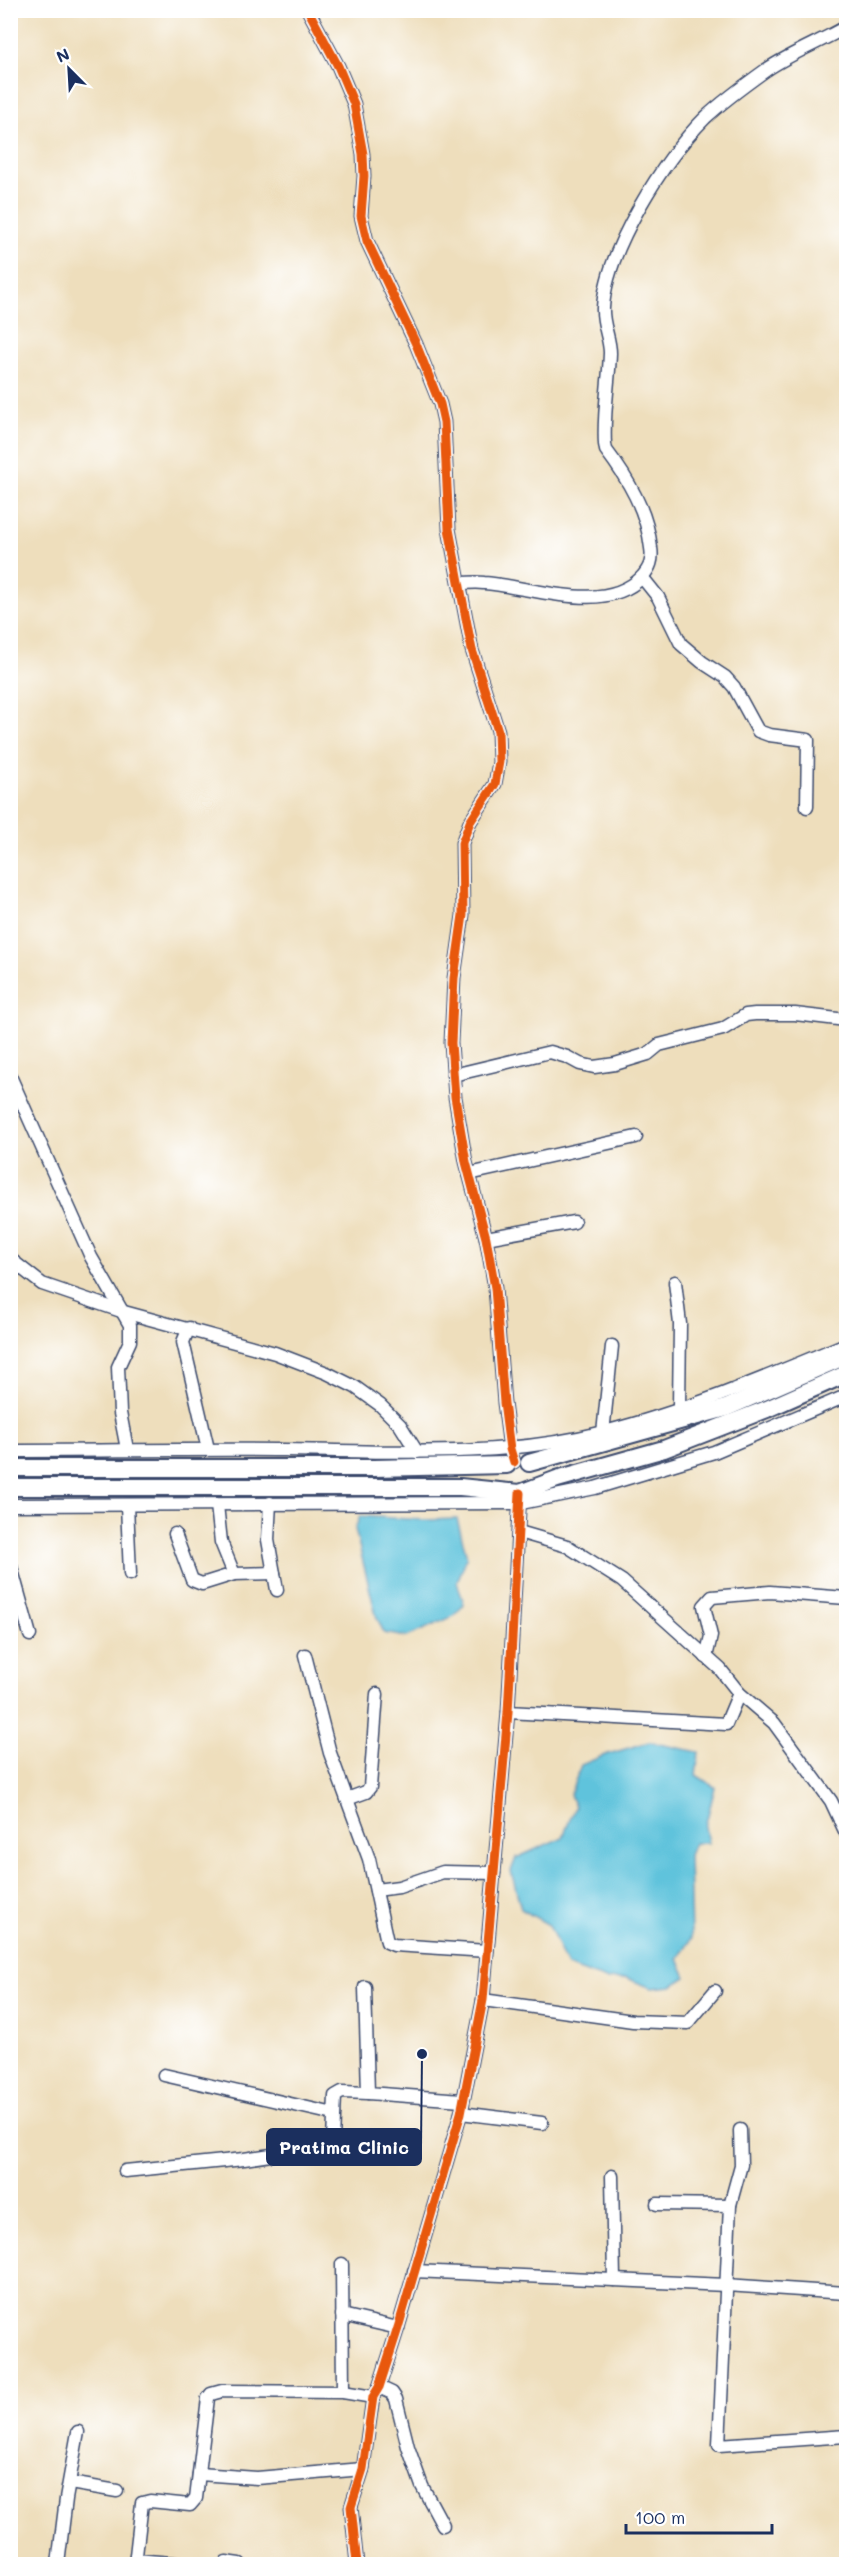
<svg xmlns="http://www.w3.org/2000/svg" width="857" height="2575" viewBox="0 0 857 2575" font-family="Mali,sans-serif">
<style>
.water{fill:#5ec3dc;stroke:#3c799d;stroke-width:1.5}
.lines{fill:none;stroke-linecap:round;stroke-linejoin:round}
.minor-casing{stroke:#3b496c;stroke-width:15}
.highway-casing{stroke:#3b496c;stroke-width:20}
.minor{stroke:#fff;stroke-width:12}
.highway{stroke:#fff;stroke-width:16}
.cycleway-casing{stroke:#fff;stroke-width:13}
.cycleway{stroke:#e8590c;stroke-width:9}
.leader{fill:none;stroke:#1b2f5e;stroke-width:2}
.callout-dot{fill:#1b2f5e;stroke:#fff;stroke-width:2}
.callout{fill:#1b2f5e;stroke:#1b2f5e;stroke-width:2}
.callout-label{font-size:18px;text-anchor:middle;font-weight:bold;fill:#fff}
</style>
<rect width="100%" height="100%" fill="#fff"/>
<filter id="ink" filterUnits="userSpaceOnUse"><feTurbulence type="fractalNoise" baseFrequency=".0167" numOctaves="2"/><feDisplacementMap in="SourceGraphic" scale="12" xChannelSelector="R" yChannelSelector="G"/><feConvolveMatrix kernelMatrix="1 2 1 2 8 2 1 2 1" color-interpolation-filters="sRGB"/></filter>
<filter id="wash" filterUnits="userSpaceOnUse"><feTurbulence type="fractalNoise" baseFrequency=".008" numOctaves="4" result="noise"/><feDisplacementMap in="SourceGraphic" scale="24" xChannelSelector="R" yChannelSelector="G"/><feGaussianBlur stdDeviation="1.35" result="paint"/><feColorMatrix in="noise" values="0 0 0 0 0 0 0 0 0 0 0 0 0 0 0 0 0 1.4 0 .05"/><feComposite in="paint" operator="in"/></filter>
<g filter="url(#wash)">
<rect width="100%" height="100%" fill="#eedebc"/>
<!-- water -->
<g class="water">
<path d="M360 1516 424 1520 457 1519 467 1557 457 1582 464 1604 454 1616 407 1637 384 1633 376 1615 355 1529Z"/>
<path d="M649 1742 699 1752 696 1775 715 1787 705 1827 708 1843H694L689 1855 691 1939 678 1959 686 1977 672 1986 652 1988 626 1978 606 1980 567 1966 549 1925 521 1909 511 1871 516 1858 563 1837 575 1807 570 1795 581 1765 605 1755Z"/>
</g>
</g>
<g filter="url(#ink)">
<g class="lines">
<!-- minor casing -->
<g class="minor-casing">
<g id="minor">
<path d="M308 10 338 66 354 104 363 154 364 176 361 216 367 241 416 344 440 404 444 422 449 529 472 650 498 731 499 762 495 784 470 822 462 843 463 915 454 978 451 1043 455 1097 466 1162 486 1238 495 1288 504 1403 510 1449 514 1462"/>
<path d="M642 577 658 597 681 644 702 662 725 677 734 687 758 731 769 735 808 740 807 807"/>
<path d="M461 583C468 583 476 582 484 583 530 586 604 616 642 577 650 568 653 560 651 548 647 511 628 479 606 450L605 444C603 414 609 383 610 353 610 338 602 324 603 308 606 250 664 159 705 118 724 100 745 85 766 70 791 53 820 42 846 27"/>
<path d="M453 1075 550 1052 567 1057 580 1064 594 1067 615 1064 648 1054 659 1045 723 1029 746 1015 755 1014H795L846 1020"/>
<path d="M10 1076 91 1257 130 1325V1341L118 1367 120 1413 127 1449"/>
<path d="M469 1174 636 1137"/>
<path d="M486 1238 574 1222"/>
<path d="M10 1259 42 1284 124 1312 275 1353 327 1373 355 1387 380 1405 400 1425 417 1452"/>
<path d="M675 1282 680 1324 679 1408"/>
<path d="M189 1328 183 1342 208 1449"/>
<path d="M603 1433 612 1346"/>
<path d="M10 1451C101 1451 192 1449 283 1450 389 1451 499 1459 604 1432 687 1411 767 1377 846 1344"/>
<path d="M270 1503 268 1540 277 1590"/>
<path d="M10 1505 521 1503 595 1488 714 1452 846 1396"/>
<path d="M127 1505 130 1574"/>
<path d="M217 1505 221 1542 234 1574"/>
<path d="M519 1532 567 1546 622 1581 720 1669 739 1693 774 1723 831 1801 846 1833"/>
<path d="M175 1534 192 1580 202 1584 234 1574 274 1573"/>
<path d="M10 1563 30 1635"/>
<path d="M305 1655 330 1753 369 1859 387 1942 394 1945 487 1951"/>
<path d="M706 1657 711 1636 704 1606 712 1597 770 1592 846 1598"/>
<path d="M508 1712 726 1724 739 1693"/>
<path d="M347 1799 366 1792 370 1787 377 1694"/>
<path d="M376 1890 399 1887 443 1872 494 1873"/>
<path d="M365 1987 368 2093 462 2100"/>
<path d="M483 2000 633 2021 688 2023 715 1991"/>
<path d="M164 2075 334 2114"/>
<path d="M461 2113 542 2123"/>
<path d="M125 2171 244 2159 324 2147 333 2140 335 2096 342 2092 368 2093"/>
<path d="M612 2176 614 2280"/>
<path d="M657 2204 730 2205 719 2445 846 2436"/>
<path d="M730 2205 741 2165 740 2130"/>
<path d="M342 2264 343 2392"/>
<path d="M414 2271 726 2285 846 2293"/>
<path d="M342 2315 398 2328"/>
<path d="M379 2387 392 2393 396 2399 408 2447 422 2486 443 2525"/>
<path d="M199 2474 257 2478 363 2469"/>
<path d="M70 2483 117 2491"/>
<path d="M135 2560 184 2564"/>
<path d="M226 2562 240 2564"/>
<path d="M58 2564 66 2499 78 2432"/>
<path d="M135 2564 142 2503 150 2501 190 2505 196 2498 208 2398 211 2394 222 2391 343 2392 373 2397"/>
<path d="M357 2564 351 2507 363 2469 373 2397 379 2387 398 2328 461 2113 483 2000 508 1712 520 1493"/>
</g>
</g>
<!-- highway casing -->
<g class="highway-casing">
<g id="highway">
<path d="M529 1463 726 1408 846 1356"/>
<path d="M10 1468H374L507 1465"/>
<path d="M10 1487H460L520 1493 557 1479 664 1449 767 1409 846 1374"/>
</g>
</g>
<!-- minor -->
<use href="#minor" class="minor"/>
<!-- highway -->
<use href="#highway" class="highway"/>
<!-- cycleway casing -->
<g class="cycleway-casing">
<g id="cycleway">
<path d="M308 10 338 66 354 104 363 154 364 176 361 216 367 241 416 344 440 404 444 422 449 529 472 650 498 731 499 762 495 784 470 822 462 843 463 915 454 978 451 1043 455 1097 466 1162 486 1238 495 1288 504 1403 510 1449 514 1462"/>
<path d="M357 2564 351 2507 363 2469 373 2397 379 2387 398 2328 461 2113 483 2000 508 1712 520 1493"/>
</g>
</g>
<!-- cycleway -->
<use href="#cycleway" class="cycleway"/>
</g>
</g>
<!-- callouts -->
<path class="leader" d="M422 2054L421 2147"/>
<circle class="callout-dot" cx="422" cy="2054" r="6"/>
<rect class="callout" x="267" y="2129" width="154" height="36" rx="6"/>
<g class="callout-label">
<text x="344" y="2154">Pratima Clinic</text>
</g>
<!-- margin -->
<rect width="857" height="2575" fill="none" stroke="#fff" stroke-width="36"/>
<!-- north arrow -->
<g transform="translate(69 69) rotate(336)" stroke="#ffffff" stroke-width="4.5" paint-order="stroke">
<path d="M0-4.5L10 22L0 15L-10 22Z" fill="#1b2f5e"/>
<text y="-9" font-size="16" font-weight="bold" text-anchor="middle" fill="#1b2f5e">N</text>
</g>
<!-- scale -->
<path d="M626 2524v9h146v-9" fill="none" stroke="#1b2f5e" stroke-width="3"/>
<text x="635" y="2524" font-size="18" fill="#1b2f5e" stroke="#ffffff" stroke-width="4.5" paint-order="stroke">100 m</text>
</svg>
